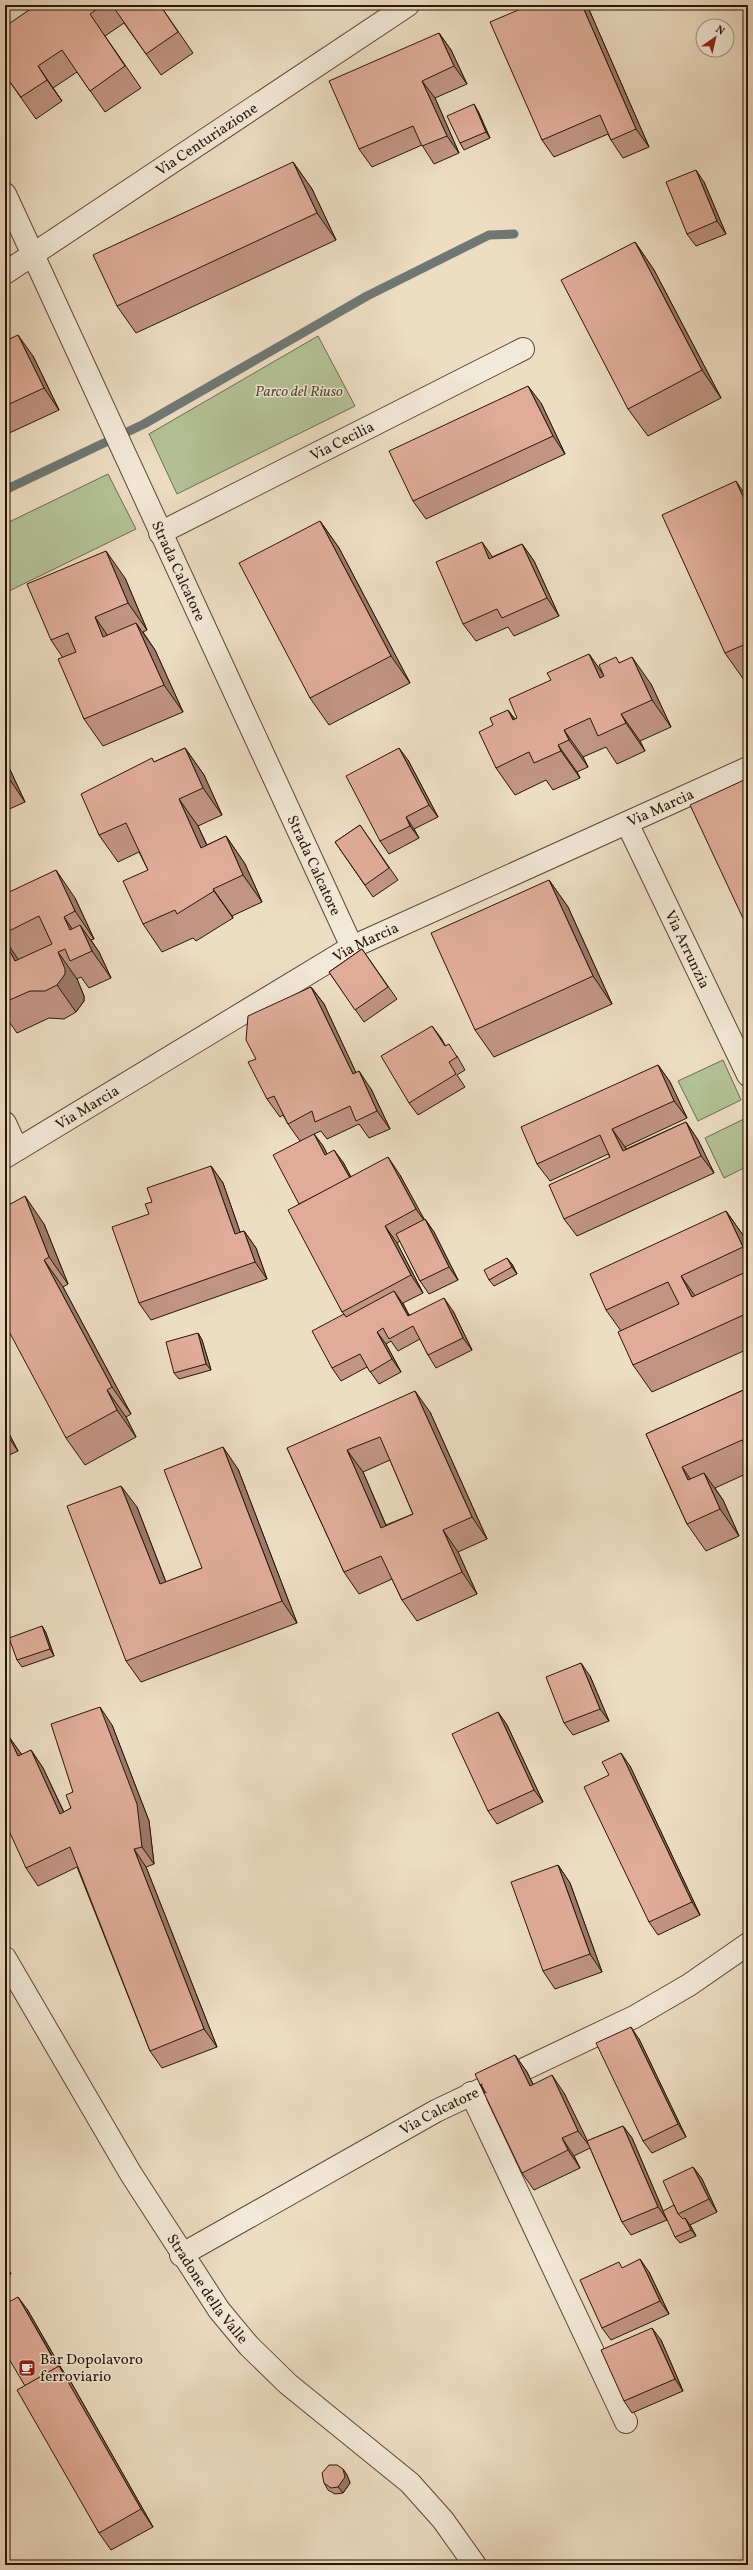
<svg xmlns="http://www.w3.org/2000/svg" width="753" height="2570" viewBox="0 0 753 2570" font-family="Vollkorn,serif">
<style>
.green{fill:#b4c297;stroke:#6e6c4e}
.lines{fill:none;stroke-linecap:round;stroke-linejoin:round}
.stream{stroke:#6f7874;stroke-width:9}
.street-casing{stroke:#594835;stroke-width:24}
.street{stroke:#f3e9d8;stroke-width:22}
.wall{fill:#c19484;stroke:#281706;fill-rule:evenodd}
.shaded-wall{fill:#9d786b;stroke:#281706}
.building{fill:#e0ac99;stroke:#281706;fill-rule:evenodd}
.labels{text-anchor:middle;stroke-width:3;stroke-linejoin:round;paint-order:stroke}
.street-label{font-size:15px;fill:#281706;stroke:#f3e9d8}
.park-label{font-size:15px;font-style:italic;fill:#524a32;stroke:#f3e9d8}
.poi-label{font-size:15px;fill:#281706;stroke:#f3e9d8;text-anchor:start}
</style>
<rect width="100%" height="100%" fill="#edddc3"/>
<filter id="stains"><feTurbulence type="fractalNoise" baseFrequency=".005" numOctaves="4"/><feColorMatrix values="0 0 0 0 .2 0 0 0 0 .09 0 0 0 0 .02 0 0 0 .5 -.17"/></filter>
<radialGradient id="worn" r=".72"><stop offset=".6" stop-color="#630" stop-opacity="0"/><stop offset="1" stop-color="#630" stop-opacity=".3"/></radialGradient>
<!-- green -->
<g class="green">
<path d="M318 336 355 406 177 494 149 434Z"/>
<path d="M108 474 136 529 5 593V524Z"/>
<path d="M723 1060 741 1100 698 1121 678 1081Z"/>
<path d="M748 1117V1166L724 1178 705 1138Z"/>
</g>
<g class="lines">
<!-- stream -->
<path class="stream" d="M5 490 144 424 367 296 489 235 514 234"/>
<!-- street casing -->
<g class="street-casing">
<g id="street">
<path id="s1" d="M5 194 352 947"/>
<path id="s2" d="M5 273 408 5"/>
<path id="s3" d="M160 533 523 349"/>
<path id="s4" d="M627 823 748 1075"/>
<path d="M5 1123 17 1149"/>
<path id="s5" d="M5 1157 352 947 748 768"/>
<path id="s6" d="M5 1958 131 2174 219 2310 249 2346 288 2384 410 2483 443 2520 475 2565"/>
<path d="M471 2093 626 2422"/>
<path id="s7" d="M181 2255 436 2111 634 2017 689 1985 748 1944"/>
</g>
</g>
<!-- street -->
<use href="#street" class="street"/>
</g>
<!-- wall -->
<g class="wall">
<path d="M35 5H160L193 53 161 75 124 23 105 36 141 88 105 112 77 72 53 88 62 101 36 119 5 75 11 23 35 6Z"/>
<path d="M530 5H587L649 147 623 158 611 140 608 134 554 157 542 140Z"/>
<path d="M439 33 451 50 467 84 435 98 459 153 434 164 422 145 372 167 359 149Z"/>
<path d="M478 111 490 138 464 150 460 143Z"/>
<path d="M293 162 312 189 336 240 136 333 117 306Z"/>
<path d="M704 182 726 234 696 246 687 234Z"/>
<path d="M635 242 654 270 721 398 648 436 628 409Z"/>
<path d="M5 341 33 356 59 410 5 435Z"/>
<path d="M541 403 565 454 426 519 413 501Z"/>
<path d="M748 499V678L744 680 725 653Z"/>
<path d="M320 521 339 548 410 683 329 725 310 698Z"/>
<path d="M522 544 534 561 559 616 514 636 508 627 476 641 463 624 492 557Z"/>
<path d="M125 578 147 630 143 632 155 650 183 712 103 746 84 719 63 658 51 640Z"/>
<path d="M589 654 604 676 620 662 651 684 671 727 640 741 645 751 617 764 606 747 583 757 588 767 577 772 580 778 553 790 546 780 515 795 496 768 493 725 508 710 515 719 517 718 551 680Z"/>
<path d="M185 748 204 775 222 815 198 826 207 845 226 836 245 864 262 902 232 916 233 918 196 941 193 938 162 952 143 924 148 870 139 852 118 862 99 835 154 762Z"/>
<path d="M5 759 25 802 5 811Z"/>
<path d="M408 760 438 817 414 829 419 838 389 854 380 841Z"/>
<path d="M360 825 398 880 373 897 335 842Z"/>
<path d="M549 880 568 907 612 1004 494 1057 475 1030Z"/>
<path d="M5 894 75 898 94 939 91 940 99 952 111 978 89 988 81 977 77 979 84 996V1001L76 1012 64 1019 49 1018 17 1033 5 1016Z"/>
<path d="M362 949 397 999 364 1022 329 972Z"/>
<path d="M311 987 324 1004 356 1073 371 1089 390 1129 369 1138 359 1124 327 1139 321 1131 314 1134 323 1146 327 1154 343 1162 351 1177 400 1175 424 1220 425 1219 434 1232 458 1280 429 1294 420 1281 400 1241 397 1243 423 1293 403 1303 409 1315 453 1311 472 1350 436 1368 428 1355 420 1339 398 1351 391 1341 386 1344 401 1372 379 1384 367 1367 341 1381 332 1368 344 1314 342 1312 299 1204 300 1141 288 1124 283 1115 280 1117 267 1099 256 1059Z"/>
<path d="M441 1038 445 1046 457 1056 465 1070 457 1075 465 1087 418 1115 409 1103Z"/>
<path d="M658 1065 670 1082 687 1118 625 1147 626 1149 686 1122 698 1140 714 1173 577 1236 564 1219 610 1157 608 1154 550 1181 537 1164Z"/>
<path d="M211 1166 223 1183 240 1232 244 1231 256 1248 267 1279 151 1320 139 1303 149 1214 152 1202Z"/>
<path d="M5 1204 7 1207 44 1224 68 1284 63 1287 131 1414 126 1417 136 1437 85 1465 66 1438Z"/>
<path d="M726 1211 745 1238 748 1244V1349L652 1392 633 1365 621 1331 606 1310Z"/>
<path d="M512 1264 517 1274 494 1286 489 1280Z"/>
<path d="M198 1333 202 1340 211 1370 179 1379 174 1373Z"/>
<path d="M748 1388V1473L715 1488 723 1500 739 1536 706 1551 687 1524 646 1434Z"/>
<path d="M430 1412 487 1539 458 1552 477 1594 417 1621 402 1600 392 1579 359 1594 344 1572 287 1448ZM390 1460 413 1514 386 1525 363 1472Z"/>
<path d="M5 1426 18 1451 5 1457Z"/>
<path d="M238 1469 297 1623 141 1682 126 1661 137 1507 166 1582 202 1568Z"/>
<path d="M42 1626 46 1633 54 1656 22 1667 17 1660Z"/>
<path d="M590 1676 609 1721 573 1735 564 1723Z"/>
<path d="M498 1712 507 1725 543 1802 497 1824 488 1811Z"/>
<path d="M112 1725 149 1821 154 1864 146 1867 217 2047 162 2068 150 2051 77 1867 38 1886 26 1868 9 1737 22 1755 31 1750 43 1768 64 1812 71 1808 73 1792Z"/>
<path d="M630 1766 700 1915 658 1935 649 1922Z"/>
<path d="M558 1865 570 1883 602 1972 555 1989 543 1971Z"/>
<path d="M639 2039 686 2137 652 2153 643 2141Z"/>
<path d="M515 2055 527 2072 533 2084 564 2093 587 2141 623 2126 632 2138 667 2220 631 2235 622 2222 590 2148 574 2156 580 2168 534 2190 522 2173Z"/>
<path d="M693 2167 702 2179 717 2212 690 2225 696 2236 680 2243 675 2237 674 2205Z"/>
<path d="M5 2264 11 2274 5 2278Z"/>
<path d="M649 2272 669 2314 611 2340 602 2328Z"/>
<path d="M27 2309 61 2368 72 2384 153 2527 111 2550 99 2533 25 2386Z"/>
<path d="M661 2340 683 2391 632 2413 624 2401Z"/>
<path d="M343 2469 347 2475 350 2483 343 2493 335 2494 328 2490 324 2483Z"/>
</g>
<!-- shaded-wall -->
<g class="shaded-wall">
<path d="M582 5H587L649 147 636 129Z"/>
<path d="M439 33 451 50 467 84 454 66Z"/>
<path d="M38 66 53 88 62 101 47 80Z"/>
<path d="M422 81 435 98 459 153 447 136Z"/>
<path d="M474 104 478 111 490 138 486 132Z"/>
<path d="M293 162 312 189 336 240 317 213Z"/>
<path d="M696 170 704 182 726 234 717 221Z"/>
<path d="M635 242 654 270 721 398 702 370Z"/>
<path d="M18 335 33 356 59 410 44 388Z"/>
<path d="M528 386 541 403 565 454 553 436Z"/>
<path d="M736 481 748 499V508Z"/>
<path d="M320 521 339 548 410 683 391 656Z"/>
<path d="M482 542 494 559H489Z"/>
<path d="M522 544 534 561 559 616 547 598Z"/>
<path d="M106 551 125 578 147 630 128 603Z"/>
<path d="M95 617 114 645 103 637Z"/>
<path d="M136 623 155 650 183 712 164 685Z"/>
<path d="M589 654 608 681 600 678Z"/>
<path d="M632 657 651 684 671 727 652 700Z"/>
<path d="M508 710 527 737 513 720Z"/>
<path d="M621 714 640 741 645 751 626 723Z"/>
<path d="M564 730 583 757 588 767 569 740Z"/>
<path d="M558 745 577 772 580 778 561 751Z"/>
<path d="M185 748 204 775 222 815 203 788Z"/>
<path d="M399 748 408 760 438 817 429 805Z"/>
<path d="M5 759 25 802 6 774 5 772Z"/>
<path d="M179 799 198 826 220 875 201 848Z"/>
<path d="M406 817 414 829 419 838 410 826Z"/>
<path d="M226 836 245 864 262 902 243 875Z"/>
<path d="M56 870 75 898 94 939 75 911Z"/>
<path d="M549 880 568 907 612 1004 593 976Z"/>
<path d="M213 889 232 916 233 918 214 891Z"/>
<path d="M64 917 83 944 70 930Z"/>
<path d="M80 925 99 952 111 978 92 951Z"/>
<path d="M5 940 20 962 15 961 5 942Z"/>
<path d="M58 952 77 979 84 996V1001L76 1012 57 985Z"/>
<path d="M311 987 324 1004 365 1092 353 1074Z"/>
<path d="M432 1026 441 1038 453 1059 445 1046Z"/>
<path d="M658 1065 670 1082 687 1118 674 1101Z"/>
<path d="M359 1071 371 1089 390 1129 377 1111Z"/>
<path d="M686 1122 698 1140 714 1173 701 1156Z"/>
<path d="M612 1129 625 1147 635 1168 623 1151Z"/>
<path d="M314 1134 323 1146 334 1167 325 1155Z"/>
<path d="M334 1150 343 1162 361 1196 353 1183Z"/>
<path d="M388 1157 400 1175 428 1226 416 1209Z"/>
<path d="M211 1166 223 1183 247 1252 235 1234Z"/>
<path d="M25 1196 44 1224 68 1284 49 1257Z"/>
<path d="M726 1211 745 1238 748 1244V1254L743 1247Z"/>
<path d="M425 1219 434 1232 458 1280 449 1267Z"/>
<path d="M385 1226 397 1243 423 1293 411 1275Z"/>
<path d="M244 1231 256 1248 267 1279 255 1262Z"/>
<path d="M507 1258 512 1264 517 1274 512 1267Z"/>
<path d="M44 1260 63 1287 131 1414 112 1387Z"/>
<path d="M681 1276 700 1303 692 1297Z"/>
<path d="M394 1291 403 1304 416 1328 408 1316Z"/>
<path d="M444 1298 453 1311 472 1350 463 1338Z"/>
<path d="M377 1332 386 1344 401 1372 392 1359Z"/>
<path d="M198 1333 202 1340 211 1370 206 1364Z"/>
<path d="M107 1390 126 1417 136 1437 117 1410Z"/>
<path d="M415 1391 430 1412 487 1539 472 1517Z"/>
<path d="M5 1426 18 1451 9 1438 5 1430Z"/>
<path d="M223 1447 238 1469 297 1623 282 1601Z"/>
<path d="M347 1450 363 1472 396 1549 381 1528Z"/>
<path d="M682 1467 701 1494 688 1480Z"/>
<path d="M704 1473 723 1500 739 1536 720 1509Z"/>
<path d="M121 1486 137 1507 175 1606 160 1584Z"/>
<path d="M443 1530 458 1552 477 1594 462 1572Z"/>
<path d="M42 1626 46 1633 54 1656 50 1649Z"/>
<path d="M581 1663 590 1676 609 1721 600 1709Z"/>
<path d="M100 1707 112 1725 149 1821 154 1864 142 1847Z"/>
<path d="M498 1712 507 1725 543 1802 534 1790Z"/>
<path d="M9 1737 22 1755 18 1756Z"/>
<path d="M31 1750 43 1768 73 1832 60 1814Z"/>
<path d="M621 1753 630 1766 700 1915 692 1902Z"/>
<path d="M134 1849 146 1867 217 2047 204 2029Z"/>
<path d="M558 1865 570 1883 602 1972 590 1954Z"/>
<path d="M631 2027 639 2039 686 2137 678 2124Z"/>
<path d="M515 2055 527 2072 542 2103 530 2086Z"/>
<path d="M552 2075 564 2093 591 2148 578 2131Z"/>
<path d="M623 2126 632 2138 667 2220 658 2207Z"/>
<path d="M562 2138 574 2156 580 2168 568 2150Z"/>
<path d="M693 2167 702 2179 717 2212 709 2199Z"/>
<path d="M685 2218 690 2225 696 2236 691 2230Z"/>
<path d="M640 2259 649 2272 669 2314 660 2301Z"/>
<path d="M5 2264 11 2274 5 2266Z"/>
<path d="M18 2297 27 2309 61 2368 72 2384 153 2527 141 2509Z"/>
<path d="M652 2328 661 2340 683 2391 675 2379Z"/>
<path d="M343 2469 347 2475 350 2483 343 2493 338 2487Z"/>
</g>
<!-- building -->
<g class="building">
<path d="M35 5H103L90 14 125 66 90 91 62 50 38 66 47 80 21 97 5 75V15L10 23 35 6Z"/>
<path d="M112 5H160L178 32 146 54Z"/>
<path d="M530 5H582L636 129 611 140 600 115 542 140 490 22Z"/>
<path d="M439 33 454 66 422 81 447 136 422 146 413 126 359 149 329 81Z"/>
<path d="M474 104 486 132 460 143 447 116Z"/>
<path d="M293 162 317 213 117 306 93 255Z"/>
<path d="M696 170 717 221 687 234 666 182Z"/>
<path d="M635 242 702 370 628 409 561 280Z"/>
<path d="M18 335 44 388 5 406V341Z"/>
<path d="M528 386 553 436 413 501 389 451Z"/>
<path d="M736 481 748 508V643L725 653 662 515Z"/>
<path d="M320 521 391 656 310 698 239 563Z"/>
<path d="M482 542 489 559 522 544 547 598 502 618 497 609 463 624 436 562Z"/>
<path d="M106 551 128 603 95 617 103 637 136 623 164 685 84 719 58 659 76 652 68 633 51 640 27 584Z"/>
<path d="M589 654 600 678 604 676 599 665 616 657 619 663 632 657 652 700 621 714 626 723 598 736 590 718 564 730 569 740 558 745 561 751 534 763 529 752 496 768 479 732 493 725 490 718 508 710 513 720 517 718 509 699 551 680 547 673Z"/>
<path d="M185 748 203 788 179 799 201 848 226 836 243 875 213 889 214 891 177 914 175 910 143 924 123 881 148 870 126 823 99 835 81 794 152 758 154 762Z"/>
<path d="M399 748 429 805 406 817 410 826 380 841 346 776Z"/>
<path d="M744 780 748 788V929L690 805Z"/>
<path d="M360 825 389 868 365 885 335 842Z"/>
<path d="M56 870 75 911 64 917 70 930 80 925 92 951 70 961 65 949 58 952 65 969V974L57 985 45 991H30L5 1002V942L15 961 52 944 39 916 5 933V894Z"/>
<path d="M549 880 593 976 475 1030 431 933Z"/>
<path d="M362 949 388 987 355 1010 329 972Z"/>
<path d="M311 987 353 1074 359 1071 377 1111 356 1121 350 1106 315 1122 312 1111 288 1124 274 1096 267 1099 248 1062 256 1059 246 1040 248 1016Z"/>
<path d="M432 1026 445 1046 449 1044 457 1057 449 1062 456 1074 409 1103 381 1056Z"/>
<path d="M658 1065 674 1101 612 1129 623 1151 686 1122 701 1156 564 1219 549 1185 610 1157 600 1135 537 1164 521 1127Z"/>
<path d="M314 1134 325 1155 334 1150 350 1178 299 1204 273 1155Z"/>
<path d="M388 1157 416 1209 385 1226 411 1275 342 1312 288 1210Z"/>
<path d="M211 1166 235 1234 244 1231 255 1262 139 1303 112 1227 149 1214 145 1204 152 1202 147 1188Z"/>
<path d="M25 1196 49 1257 44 1260 112 1387 107 1390 117 1410 66 1438 5 1324V1207Z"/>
<path d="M726 1211 743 1247 681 1276 692 1297 748 1271V1313L633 1365 618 1332 679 1304 668 1282 606 1310 590 1274Z"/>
<path d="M425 1219 449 1267 420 1281 396 1234Z"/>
<path d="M507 1258 512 1267 489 1280 484 1270Z"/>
<path d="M394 1291 408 1316 444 1298 463 1338 428 1355 413 1326 389 1339 383 1328 377 1332 392 1359 370 1372 360 1354 332 1368 312 1331 344 1314 346 1317Z"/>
<path d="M198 1333 206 1364 174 1373 166 1342Z"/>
<path d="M748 1388V1452L742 1440 682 1467 688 1480 704 1473 720 1509 687 1524 646 1434Z"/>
<path d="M415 1391 472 1517 443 1530 462 1572 402 1600 381 1556 344 1572 287 1448ZM380 1437 413 1514 381 1528 347 1450Z"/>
<path d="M5 1430 9 1438 5 1440Z"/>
<path d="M223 1447 282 1601 126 1661 67 1506 121 1486 160 1584 202 1568 164 1470Z"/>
<path d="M748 1589V1601L744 1591Z"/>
<path d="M42 1626 50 1649 17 1660 9 1638Z"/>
<path d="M581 1663 600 1709 564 1723 546 1677Z"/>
<path d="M100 1707 137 1804 142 1847 134 1849 204 2029 150 2051 70 1847 26 1868 5 1822V1739L9 1737 18 1756 31 1750 60 1814 71 1808 66 1795 73 1792 51 1724Z"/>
<path d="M498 1712 534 1790 488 1811 452 1734Z"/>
<path d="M621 1753 692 1902 649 1922 584 1787 609 1775 602 1762Z"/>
<path d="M558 1865 590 1954 543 1971 511 1882Z"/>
<path d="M631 2027 678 2124 643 2141 596 2043Z"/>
<path d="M515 2055 530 2086 552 2075 578 2131 562 2138 568 2150 522 2173 475 2074Z"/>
<path d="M623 2126 658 2207 622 2222 587 2141Z"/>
<path d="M693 2167 709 2199 678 2214 663 2181Z"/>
<path d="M674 2205 678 2214 683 2219 685 2218 691 2230 675 2237 663 2211Z"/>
<path d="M640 2259 660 2301 602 2328 580 2280 619 2262 622 2268Z"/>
<path d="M18 2297 58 2367 25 2386 5 2352V2304Z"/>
<path d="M652 2328 675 2379 624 2401 601 2350Z"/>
<path d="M59 2366 141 2509 99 2533 17 2390Z"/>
<path d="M329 2465H337L343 2469 345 2477 338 2487 331 2488 324 2483 322 2473Z"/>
</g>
<!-- icons -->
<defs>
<g id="cafe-square" transform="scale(0.9)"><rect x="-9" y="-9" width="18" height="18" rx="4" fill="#8f2418" stroke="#f3e9d8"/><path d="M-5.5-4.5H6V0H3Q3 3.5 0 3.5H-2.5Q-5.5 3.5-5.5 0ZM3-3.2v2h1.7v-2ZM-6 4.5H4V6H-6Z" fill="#fff"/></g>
</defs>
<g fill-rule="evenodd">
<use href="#cafe-square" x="27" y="2368"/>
</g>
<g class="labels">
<!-- street labels -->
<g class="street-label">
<text dy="5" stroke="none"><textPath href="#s2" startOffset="242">Via Centuriazione</textPath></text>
<text dy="5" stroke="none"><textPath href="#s3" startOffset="204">Via Cecilia</textPath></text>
<text dy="5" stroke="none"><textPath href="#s1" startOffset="415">Strada Calcatore</textPath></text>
<text dy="5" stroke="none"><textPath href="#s5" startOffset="744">Via Marcia</textPath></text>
<text dy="5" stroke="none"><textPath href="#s1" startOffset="739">Strada Calcatore</textPath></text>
<text dy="5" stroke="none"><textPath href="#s5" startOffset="420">Via Marcia</textPath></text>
<text dy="5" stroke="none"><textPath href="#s4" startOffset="140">Via Arrunzia</textPath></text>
<text dy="5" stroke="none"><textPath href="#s5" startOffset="96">Via Marcia</textPath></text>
<text dy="5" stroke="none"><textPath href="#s7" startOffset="300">Via Calcatore I</textPath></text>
<text dy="5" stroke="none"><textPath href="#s6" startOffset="388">Stradone della Valle</textPath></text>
</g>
<!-- park labels -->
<g class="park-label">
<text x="299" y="396">Parco del Riuso</text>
</g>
<!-- poi labels -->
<g class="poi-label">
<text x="40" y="2364">Bar Dopolavoro<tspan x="40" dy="17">ferroviario</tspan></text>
</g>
</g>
<!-- margin -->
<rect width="753" height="2570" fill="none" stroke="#edddc3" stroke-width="20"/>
<rect x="6" y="6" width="741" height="2558" fill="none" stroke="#281706" stroke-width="2"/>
<rect x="10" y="10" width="733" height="2550" fill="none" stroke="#281706"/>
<!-- north arrow -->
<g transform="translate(715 38) rotate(34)"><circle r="19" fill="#f3e9d8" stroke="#a29584"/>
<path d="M0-3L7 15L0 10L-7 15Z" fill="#8f2418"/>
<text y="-6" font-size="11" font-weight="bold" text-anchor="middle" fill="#281706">N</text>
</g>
<rect width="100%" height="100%" filter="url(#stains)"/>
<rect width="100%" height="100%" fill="url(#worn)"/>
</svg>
